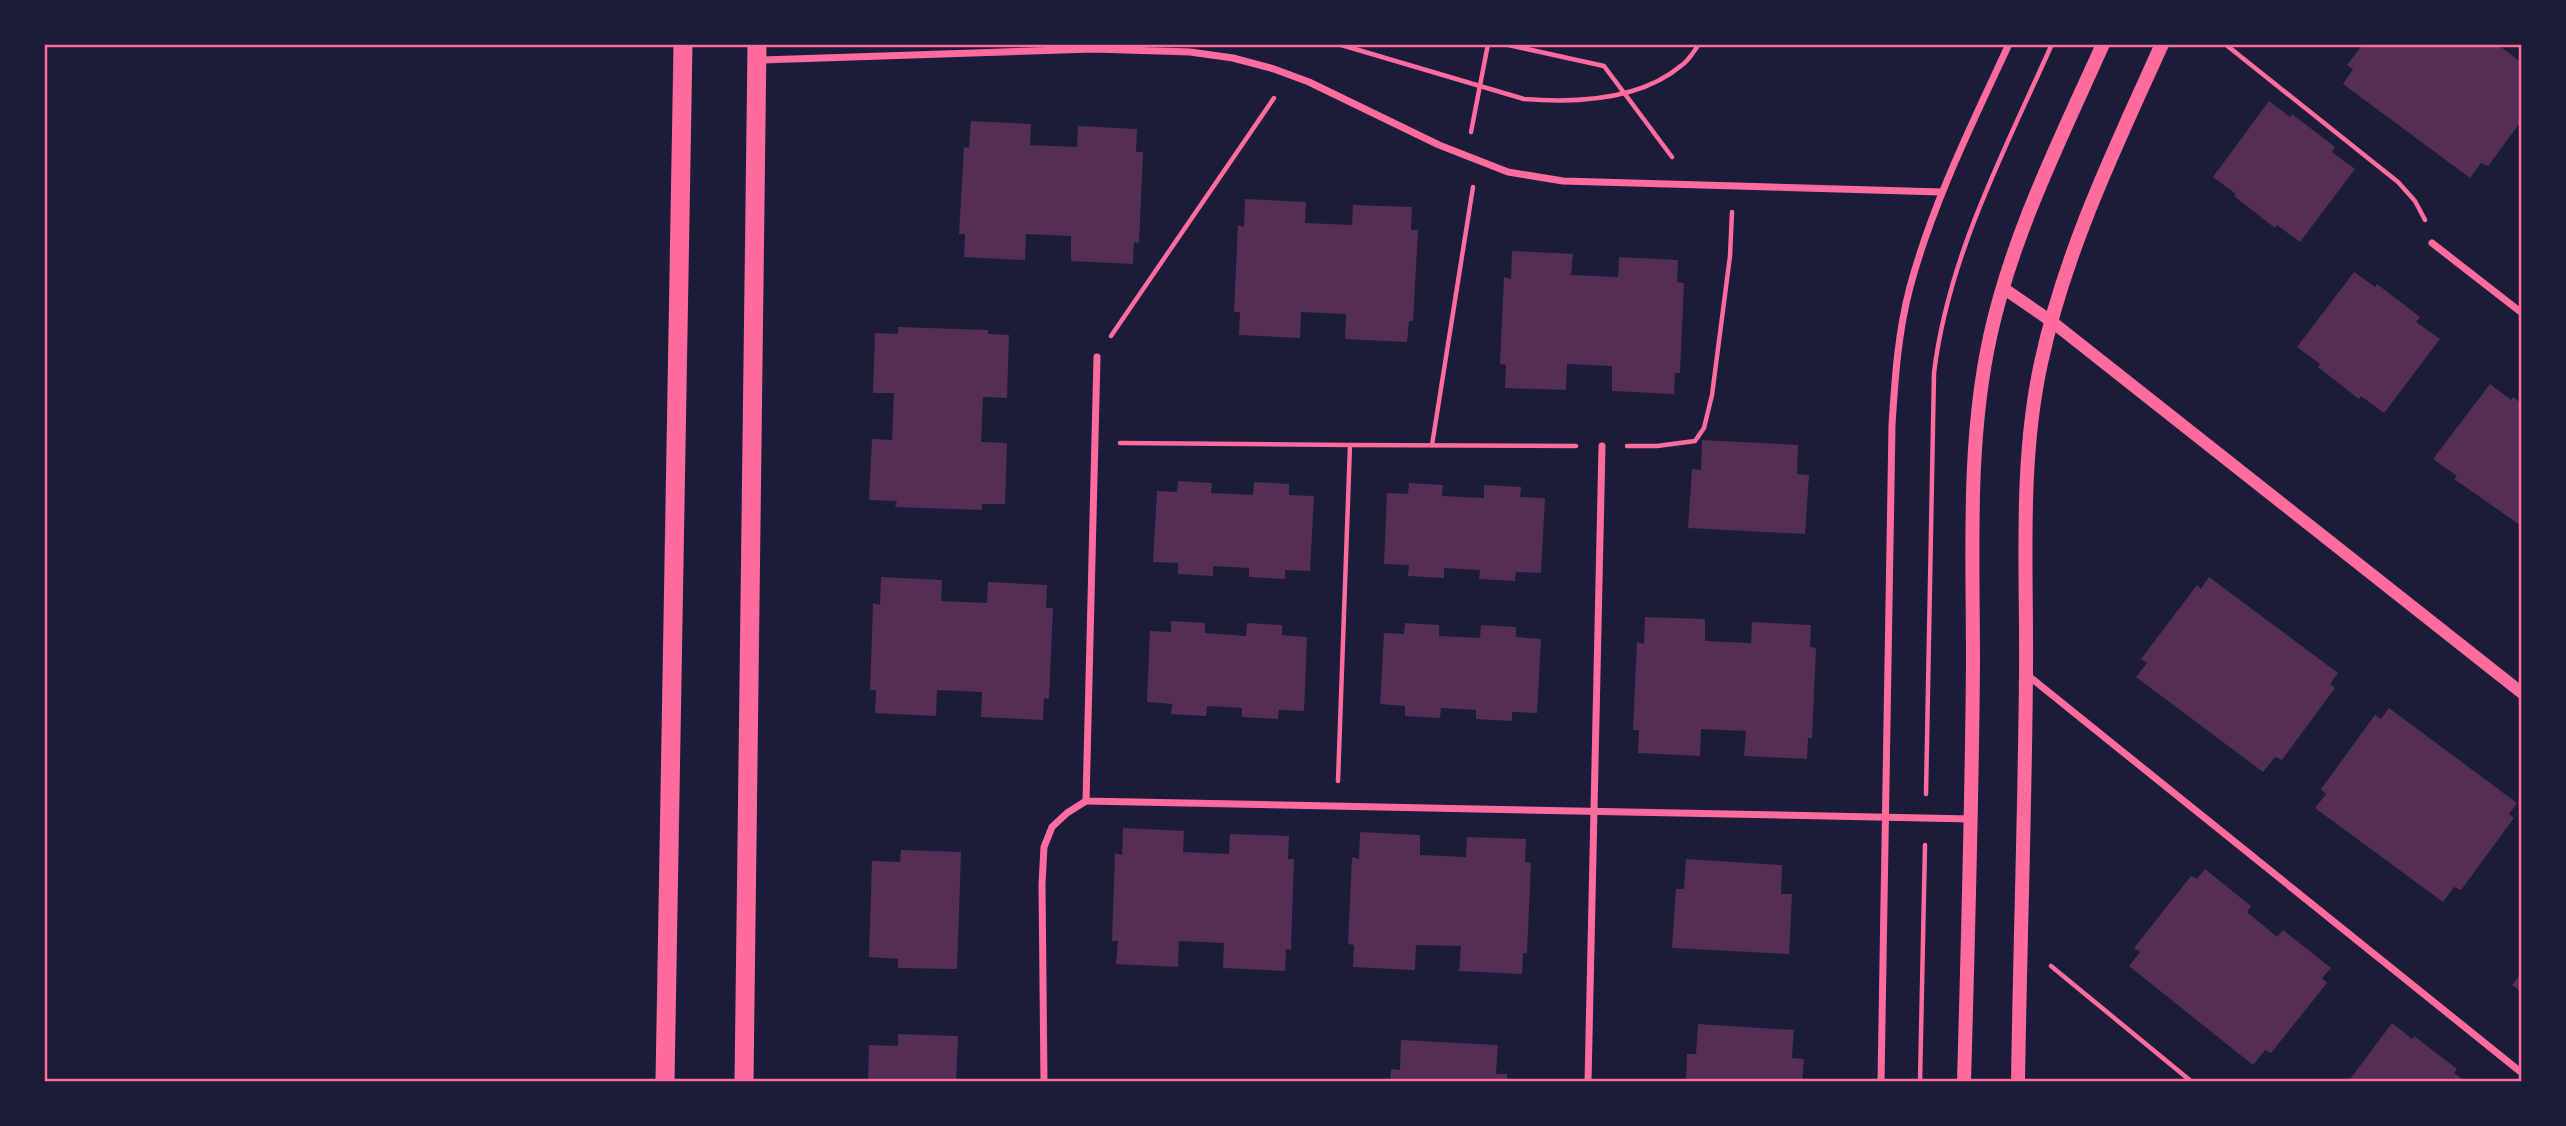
<svg xmlns="http://www.w3.org/2000/svg" width="2566" height="1126" viewBox="0 0 2566 1126" font-family="Overpass,sans-serif">
<style>
.building{fill:#542f53}
.lines{fill:none;stroke-linecap:round;stroke-linejoin:round}
.path{stroke:#ff6b9d;stroke-width:4.5}
.minor{stroke:#ff6b9d;stroke-width:7}
.tertiary{stroke:#ff6b9d;stroke-width:12}
.secondary{stroke:#ff6b9d;stroke-width:14}
.trunk{stroke:#ff6b9d;stroke-width:19}
.neatline{fill:none;stroke:#ff6b9d;stroke-width:2.5}
</style>
<rect width="100%" height="100%" fill="#1b1b3a"/>
<!-- building -->
<g class="building">
<path d="M2363 44H2497L2522 63V120L2488 166 2481 163 2470 178 2343 84 2353 69 2347 65Z"/>
<path d="M2269 101 2290 117 2292 114 2335 147 2332 152 2355 169 2300 242 2277 225 2275 228 2234 196 2236 194 2213 177Z"/>
<path d="M971 121 1031 124 1030 145 1077 147 1078 126 1137 129 1136 152H1143L1139 243 1134 242 1133 264 1071 261V236L1026 234 1025 260 964 257 965 234H959L964 147 969 148Z"/>
<path d="M1245 199 1306 202 1305 223 1352 225 1353 205 1412 207 1411 230H1418L1413 321H1409L1407 342 1345 339 1346 314 1301 312 1300 338 1239 335 1240 312H1234L1238 225 1244 227Z"/>
<path d="M1512 251 1573 254 1571 275 1618 277 1619 257 1678 260 1677 282 1684 283 1680 373H1675L1674 394 1612 391V366L1567 364 1566 390 1505 388 1506 365 1500 364 1504 277 1511 279Z"/>
<path d="M2354 272 2375 287 2377 284 2420 317 2416 322 2440 339 2384 413 2361 396 2359 399 2318 367 2320 364 2297 347Z"/>
<path d="M898 327 988 330V334L1009 335 1007 398 983 397 981 442 1007 443 1005 504H982V510L895 507 897 501 869 500 872 439 892 440 894 393H873L875 333 898 334Z"/>
<path d="M2490 384 2511 400 2513 397 2522 404V522L2520 525 2454 479 2457 476 2433 459Z"/>
<path d="M1702 440 1798 445 1797 474 1809 475 1805 534 1688 528 1692 469 1701 470Z"/>
<path d="M1178 481 1212 483 1211 493 1253 495 1254 482 1289 484V495L1314 496 1310 571 1285 570V579L1249 577V568L1213 566V576L1178 574V563L1153 562 1157 491 1177 492Z"/>
<path d="M1409 483 1443 485 1442 496 1484 498V485L1521 487 1520 497 1545 498 1541 573 1516 572 1515 581 1479 579 1480 570 1444 568V578L1408 576 1409 565 1384 564 1387 493 1408 494Z"/>
<path d="M881 577 942 580 941 601 987 603 988 582 1047 585 1046 608H1053L1049 699 1044 698 1043 720 981 717 982 692 937 690 936 716 875 713 876 690H870L873 603 880 605Z"/>
<path d="M2209 577 2338 673 2330 684 2335 688 2282 760 2275 757 2263 772 2136 677 2147 663 2141 659 2197 585 2201 589Z"/>
<path d="M1645 617 1705 619V641L1751 643 1752 622 1811 625 1810 647 1816 648 1812 738H1808L1807 759 1744 756 1746 731 1701 729 1700 756 1638 753 1639 730H1633L1637 642 1644 644Z"/>
<path d="M1171 621 1205 623V633L1246 636 1247 623 1282 625V635L1307 637 1304 711 1279 710 1278 719 1242 717V708L1207 706 1206 716 1171 714 1172 704 1147 702 1150 631 1171 632Z"/>
<path d="M1405 623 1439 625V636L1480 638 1481 625 1516 627V637L1541 639 1537 713 1512 712V721L1476 719V710L1441 708 1440 718 1405 716V706L1380 704 1384 633 1404 634Z"/>
<path d="M2389 708 2517 803 2509 814 2514 818 2461 890 2454 887 2443 902 2315 808 2326 794 2321 789 2375 715 2381 719Z"/>
<path d="M1123 828 1184 831 1183 852 1229 854 1230 834 1289 836 1288 859H1294L1291 950 1286 949 1285 971 1223 968 1224 943 1179 941 1178 967 1116 964 1118 941H1112L1115 853 1122 855Z"/>
<path d="M1360 832 1420 835V855L1466 857 1467 837 1526 839 1525 862 1531 863 1527 953H1523L1522 974 1459 971 1461 946 1416 945 1415 970 1353 967 1354 945 1348 944 1352 857 1359 859Z"/>
<path d="M901 850 961 852 957 969 898 968V959L869 957 872 861 900 862Z"/>
<path d="M1686 859 1782 865 1781 894H1792L1789 954 1672 948 1676 889H1684Z"/>
<path d="M2205 869 2251 906 2247 912 2277 937 2283 930 2331 968 2322 978 2327 983 2271 1053 2265 1050 2253 1065 2129 966 2140 952 2134 948 2191 876 2197 879Z"/>
<path d="M2522 972V992L2512 985Z"/>
<path d="M2392 1023 2412 1039 2414 1036 2457 1069 2454 1073 2466 1082H2348Z"/>
<path d="M1698 1024 1794 1030 1792 1058 1804 1059 1802 1082H1686L1687 1054H1696Z"/>
<path d="M898 1034 958 1036 956 1082H868L869 1045 898 1046Z"/>
<path d="M1401 1040 1498 1045 1496 1074H1507V1082H1390L1391 1069 1400 1070Z"/>
</g>
<g class="lines">
<!-- path -->
<g class="path">
<path d="M1338 44 1524 99C1575 103 1641 100 1682 65 1689 60 1694 51 1699 44"/>
<path d="M1504 44 1604 66 1672 157"/>
<path d="M2225 44 2398 182 2415 201 2425 220"/>
<path d="M1471 132 1488 44"/>
<path d="M1111 336 1274 98"/>
<path d="M1120 443 1350 445 1338 781"/>
<path d="M1350 445 1576 446"/>
<path d="M1432 445 1473 187"/>
<path d="M1627 446H1657L1695 441 1704 428 1712 395 1730 256 1732 212"/>
<path d="M1926 794 1934 373C1948 256 2005 150 2052 44"/>
<path d="M2051 966 2192 1082"/>
<path d="M1920 1082 1925 845"/>
</g>
<!-- minor -->
<g class="minor">
<path d="M759 60 1093 49 1190 52 1233 58 1274 69 1309 82 1439 145 1508 172 1563 181 1941 192"/>
<path d="M2432 243 2522 313"/>
<path d="M1097 357 1086 801 1971 819"/>
<path d="M2026 674 2522 1073"/>
<path d="M1044 1082 1042 884 1044 847 1052 827 1067 813 1086 801"/>
<path d="M1588 1082 1602 446"/>
<path d="M1881 1082 1892 425C1895 378 1898 332 1910 287 1933 202 1972 124 2009 44"/>
</g>
<!-- tertiary -->
<path class="tertiary" d="M2003 288 2051 321 2522 693"/>
<!-- secondary -->
<g class="secondary">
<path d="M1964 1082C1968 942 1972 801 1973 661 1973 553 1967 442 1990 337 2012 235 2061 138 2103 44"/>
<path d="M2018 1082C2020 945 2025 808 2026 671 2027 569 2019 464 2041 363 2065 251 2115 148 2162 44"/>
</g>
<!-- trunk -->
<g class="trunk">
<path d="M665 1082 683 44"/>
<path d="M744 1082 757 44"/>
</g>
</g>
<!-- border -->
<rect width="2566" height="1126" fill="none" stroke="#1b1b3a" stroke-width="91"/>
<rect x="46" y="46" width="2474" height="1034" class="neatline"/>
</svg>
